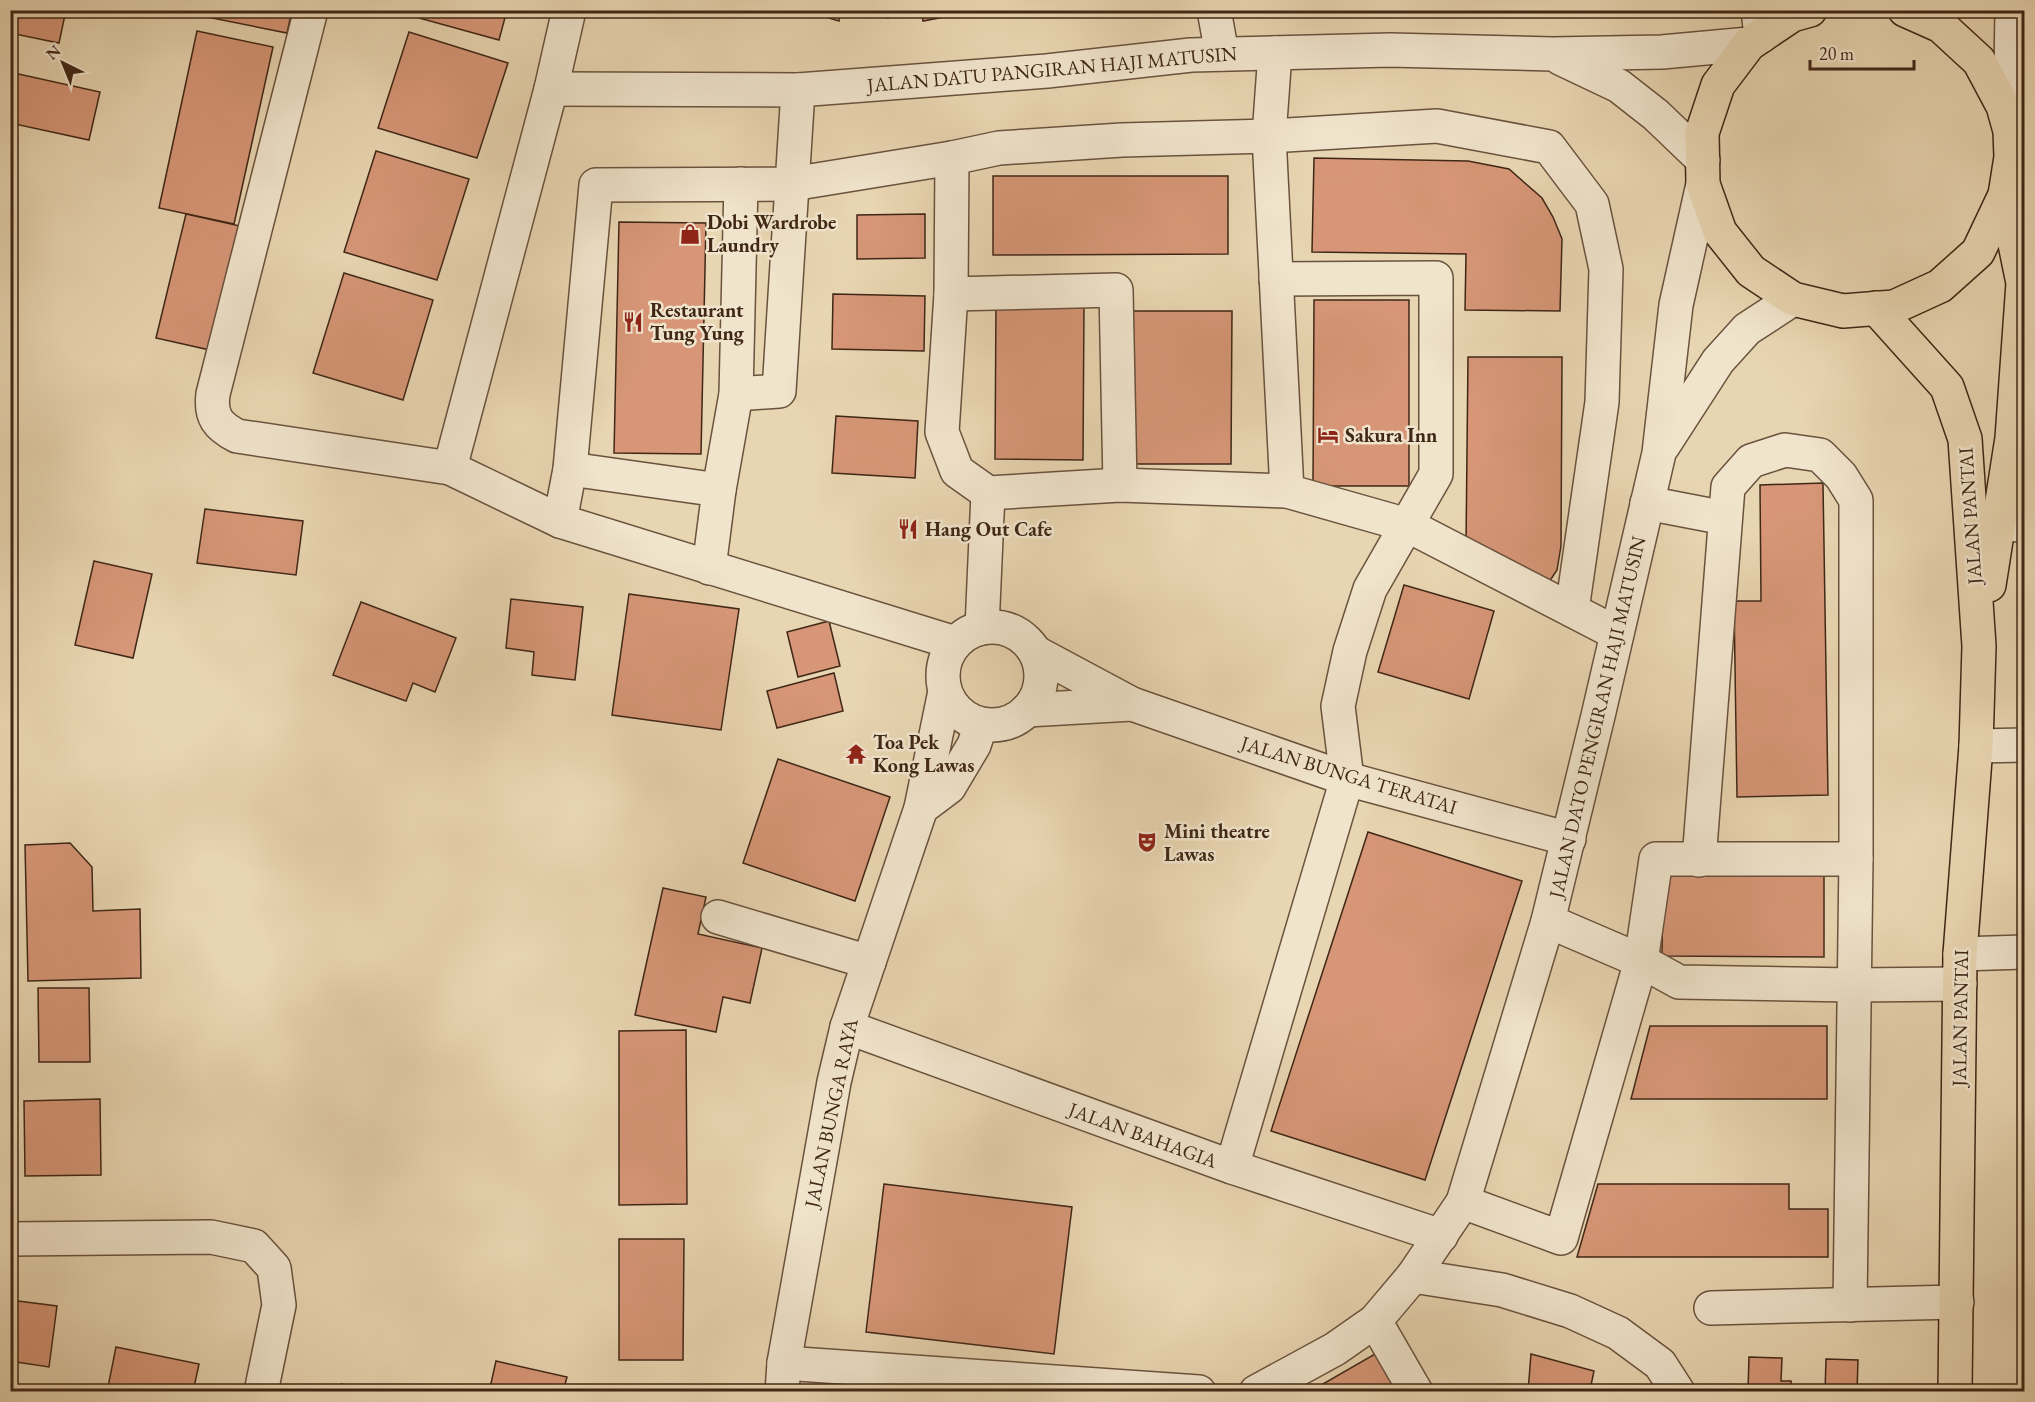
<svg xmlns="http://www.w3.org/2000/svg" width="2035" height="1402" viewBox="0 0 2035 1402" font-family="'EB Garamond',serif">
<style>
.building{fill:#d69677;stroke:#402716;stroke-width:1.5}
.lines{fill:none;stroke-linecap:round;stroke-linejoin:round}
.minor-casing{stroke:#6a523d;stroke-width:36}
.major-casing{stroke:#402716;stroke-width:36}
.minor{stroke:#f0e4cc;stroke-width:33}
.major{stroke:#e8d5b1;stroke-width:33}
.labels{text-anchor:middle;stroke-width:5;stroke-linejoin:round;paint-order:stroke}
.street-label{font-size:20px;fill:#402716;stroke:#f0e4cc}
.poi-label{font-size:20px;font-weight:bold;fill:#402716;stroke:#f0e4cc;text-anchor:start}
</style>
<rect width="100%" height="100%" fill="#e8d5b1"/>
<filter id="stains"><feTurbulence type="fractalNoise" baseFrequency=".00333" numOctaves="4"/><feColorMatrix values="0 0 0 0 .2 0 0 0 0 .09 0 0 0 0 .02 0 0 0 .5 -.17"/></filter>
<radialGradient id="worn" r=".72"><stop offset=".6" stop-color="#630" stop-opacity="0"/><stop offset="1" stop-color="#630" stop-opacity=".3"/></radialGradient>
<!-- building -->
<g class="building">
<path d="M10 10H66L59 43 10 33Z"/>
<path d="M172 10H292L287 33Z"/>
<path d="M402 10H507L499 40 401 13Z"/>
<path d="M802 10H841L839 21Z"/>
<path d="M858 10H890L888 18Z"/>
<path d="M921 10H981L923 21Z"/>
<path d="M197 31 273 47 234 224 159 208Z"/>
<path d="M409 32 508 63 477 158 378 128Z"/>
<path d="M14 73 100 92 89 140 10 123V88Z"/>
<path d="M376 151 469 179 437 280 344 252Z"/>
<path d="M1314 158 1468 161 1509 169 1542 198 1553 217 1562 239 1560 311 1465 310 1466 254 1312 252Z"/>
<path d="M993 176H1228V254L993 255Z"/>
<path d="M186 214 240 226 210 350 156 338Z"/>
<path d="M925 214V258L857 259V215Z"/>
<path d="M619 222 706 223 701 454 614 453Z"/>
<path d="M344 273 433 300 403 400 313 373Z"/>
<path d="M833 294 925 296 924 351 832 349Z"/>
<path d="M1314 300H1409V486H1313Z"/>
<path d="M996 302H1084L1083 460 995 459Z"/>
<path d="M1131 311H1232L1231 464H1130Z"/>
<path d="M1468 357H1562L1561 546 1557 570 1547 585 1466 545Z"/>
<path d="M836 416 918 421 915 478 832 473Z"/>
<path d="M1823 483 1828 795 1737 797 1734 601H1761L1760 485Z"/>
<path d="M205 509 303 521 296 575 197 563Z"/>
<path d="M94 561 152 574 133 658 75 645Z"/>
<path d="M1404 585 1494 611 1469 699 1378 672Z"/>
<path d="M629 594 739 609 721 730 612 715Z"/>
<path d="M511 599 583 607 575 680 532 675 534 652 506 648Z"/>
<path d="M361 602 456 638 435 692 413 683 406 701 333 675Z"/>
<path d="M829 621 840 666 798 677 787 632Z"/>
<path d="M834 673 843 711 777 728 767 691Z"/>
<path d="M778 759 890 797 855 901 743 863Z"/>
<path d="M1368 832 1522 881 1425 1180 1271 1131Z"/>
<path d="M70 843 92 867 93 911 140 909 141 978 28 981 25 845Z"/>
<path d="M1663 873 1824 874V957L1662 956Z"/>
<path d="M663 888 706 897 698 934 762 948 750 1003 723 997 716 1032 635 1015Z"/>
<path d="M38 988H89L90 1062H39Z"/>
<path d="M1650 1026H1827V1099H1631Z"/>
<path d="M686 1030 687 1204 619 1205V1031Z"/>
<path d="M100 1099 101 1175 25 1176 24 1101Z"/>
<path d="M884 1184 1072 1207 1054 1354 866 1332Z"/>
<path d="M1598 1184H1789V1209H1828V1257H1577Z"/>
<path d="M619 1239H684L683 1360H619Z"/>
<path d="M10 1300 57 1306 49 1367 10 1361Z"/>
<path d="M116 1347 199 1364 193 1392H107Z"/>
<path d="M1375 1354 1397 1392H1309Z"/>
<path d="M1531 1354 1594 1371 1590 1390 1596 1392H1528Z"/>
<path d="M1749 1357 1782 1358 1781 1381H1791V1392L1748 1390Z"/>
<path d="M1826 1359 1858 1360 1857 1392H1825Z"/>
<path d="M496 1361 567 1377 563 1392H489Z"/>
<path d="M341 1384 376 1392H340Z"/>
</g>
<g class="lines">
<!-- minor casing -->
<g class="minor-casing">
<g id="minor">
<path d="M311 10 213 394C210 417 218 426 237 436L450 468 560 521 955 643"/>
<path d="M1214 10 1222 54"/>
<path d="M1758 10 1761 36"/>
<path d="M1275 53 1269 136 1287 491"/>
<path d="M1560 58 1619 86 1656 115 1703 160"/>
<path d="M551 89 798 90 1047 71 1191 55 1390 50 1553 54 1662 52 1749 44"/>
<path d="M2010 129 2012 10"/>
<path d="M952 158 951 294 942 432 957 471 988 493 1120 485 1287 491 1407 525 1616 633"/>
<path d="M951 294 1116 290 1120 485"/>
<path d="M736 394 779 391 798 90"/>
<path d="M1663 446 1718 361 1747 329 1793 299"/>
<path d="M450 468 551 89 569 10"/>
<path d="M570 469 719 490"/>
<path d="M1647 503 1725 518"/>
<path d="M560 521 570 469 596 185 792 184 952 158 999 148 1122 140 1269 136 1437 126 1549 147 1592 204 1606 269 1602 402 1572 610"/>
<path d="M1998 524 2024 525"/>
<path d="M709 568 719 490 736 394 741 184"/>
<circle cx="992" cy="676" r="49"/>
<path d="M982 628 988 493"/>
<path d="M1035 652 1132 704 1347 779 1569 839"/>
<path d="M1027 710 1132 704"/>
<path d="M1976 746 2024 745"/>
<path d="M921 808 949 787 974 745 981 724"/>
<path d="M1699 860 1728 487 1751 461 1785 450 1820 455 1841 476 1856 500V859"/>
<path d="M718 917 869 962"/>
<path d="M1548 921 1641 961 1679 982 1854 985 1960 984"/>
<path d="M1960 954 2024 952"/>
<path d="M847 1027 1232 1167 1441 1236"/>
<path d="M1232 1167 1347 779 1338 706 1350 651 1370 589 1436 474V278L1276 279"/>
<path d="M1463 1202 1561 1238 1641 961 1656 859H1856L1850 1305"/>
<path d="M10 1239 211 1237 254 1246 274 1268 279 1305 261 1392"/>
<path d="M1413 1276 1502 1290 1570 1311 1618 1333 1660 1364 1678 1392"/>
<path d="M1711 1308 1957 1302"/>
<path d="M1375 1321 1416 1392"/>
<path d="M784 1363 1199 1392"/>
<path d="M782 1392 784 1363 834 1082 847 1027 921 808 945 691"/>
<path d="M1256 1392 1335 1349 1375 1321 1413 1276 1463 1202 1548 921 1598 716 1659 453 1676 305 1703 184"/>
</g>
</g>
<!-- major casing -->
<g class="major-casing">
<g id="major">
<path d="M1810 10 1792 15 1749 44 1718 85 1702 133 1703 184 1720 232 1751 271 1793 299 1843 311 1894 307 1940 286 1978 252 2005 195 2011 157 2010 131 2003 106 1979 61 1941 26 1905 10"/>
<path d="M1876 308 1947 387 1965 439 1979 646 1976 746 1960 954 1955 1392"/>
<path d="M1989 585 2012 438 2023 283 2005 195"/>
</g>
</g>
<!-- minor -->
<use href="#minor" class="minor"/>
<!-- major -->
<use href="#major" class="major"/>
</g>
<!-- icons -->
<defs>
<g id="shop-bare" transform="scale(1.62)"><path d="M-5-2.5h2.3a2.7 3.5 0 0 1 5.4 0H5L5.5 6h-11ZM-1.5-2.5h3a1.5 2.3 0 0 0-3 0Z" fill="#8f2418" stroke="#f0e4cc" stroke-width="2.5" paint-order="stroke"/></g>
<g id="restaurant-bare" transform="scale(1.62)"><path d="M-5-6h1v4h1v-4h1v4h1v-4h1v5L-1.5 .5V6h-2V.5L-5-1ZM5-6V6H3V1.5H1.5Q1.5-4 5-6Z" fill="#8f2418" stroke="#f0e4cc" stroke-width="2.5" paint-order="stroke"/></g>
<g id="hotel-bare" transform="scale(1.62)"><path d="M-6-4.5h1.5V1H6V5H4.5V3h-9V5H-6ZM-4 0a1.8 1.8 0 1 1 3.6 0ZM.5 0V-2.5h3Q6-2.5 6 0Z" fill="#8f2418" stroke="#f0e4cc" stroke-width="2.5" paint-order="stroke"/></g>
<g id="temple-bare" transform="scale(1.62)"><path d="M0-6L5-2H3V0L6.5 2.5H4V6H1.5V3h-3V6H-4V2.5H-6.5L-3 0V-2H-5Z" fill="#8f2418" stroke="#f0e4cc" stroke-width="2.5" paint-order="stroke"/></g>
<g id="theatre-bare" transform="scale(1.62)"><path d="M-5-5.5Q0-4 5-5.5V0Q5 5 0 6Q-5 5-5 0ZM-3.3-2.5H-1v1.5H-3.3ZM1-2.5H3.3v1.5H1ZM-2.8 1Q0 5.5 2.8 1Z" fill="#8f2418" stroke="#f0e4cc" stroke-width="2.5" paint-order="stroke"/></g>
</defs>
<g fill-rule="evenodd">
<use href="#shop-bare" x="690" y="234"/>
<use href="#restaurant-bare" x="633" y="322"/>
<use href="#hotel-bare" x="1328" y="435"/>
<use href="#restaurant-bare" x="908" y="529"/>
<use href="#temple-bare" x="856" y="754"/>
<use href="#theatre-bare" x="1147" y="842"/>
</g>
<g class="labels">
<!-- street labels -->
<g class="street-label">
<text transform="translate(1052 69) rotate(-5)" y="7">JALAN DATU PANGIRAN HAJI MATUSIN</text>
<text transform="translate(1970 516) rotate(-94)" y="7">JALAN PANTAI</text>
<text transform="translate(1597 717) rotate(-77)" y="7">JALAN DATO PENGIRAN HAJI MATUSIN</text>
<text transform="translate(1349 775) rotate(17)" y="7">JALAN BUNGA TERATAI</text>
<text transform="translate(1960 1018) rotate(-89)" y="7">JALAN PANTAI</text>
<text transform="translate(831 1113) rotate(-78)" y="7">JALAN BUNGA RAYA</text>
<text transform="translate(1143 1135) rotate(20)" y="7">JALAN BAHAGIA</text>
</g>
<!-- poi labels -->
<g class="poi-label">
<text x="707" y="229">Dobi Wardrobe<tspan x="707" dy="23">Laundry</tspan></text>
<text x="650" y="317">Restaurant<tspan x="650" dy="23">Tung Yung</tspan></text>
<text x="1345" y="442">Sakura Inn</text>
<text x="925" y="536">Hang Out Cafe</text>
<text x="873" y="749">Toa Pek<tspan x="873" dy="23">Kong Lawas</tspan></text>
<text x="1164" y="838">Mini theatre<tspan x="1164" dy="23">Lawas</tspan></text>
</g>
</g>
<!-- margin -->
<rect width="2035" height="1402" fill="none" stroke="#e8d5b1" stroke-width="36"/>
<rect x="12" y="12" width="2011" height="1378" fill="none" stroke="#402716" stroke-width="3"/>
<rect x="18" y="18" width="1999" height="1366" fill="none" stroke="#402716" stroke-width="1.5"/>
<!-- north arrow -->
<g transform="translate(63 63) rotate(317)" stroke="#f0e4cc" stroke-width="4.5" paint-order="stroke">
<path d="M0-4.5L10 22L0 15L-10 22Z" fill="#402716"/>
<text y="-9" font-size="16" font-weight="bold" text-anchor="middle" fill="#402716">N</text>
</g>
<!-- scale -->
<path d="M1810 60v9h104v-9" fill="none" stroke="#402716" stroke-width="3"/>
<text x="1819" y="60" font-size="18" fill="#402716" stroke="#f0e4cc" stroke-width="4.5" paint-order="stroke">20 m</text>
<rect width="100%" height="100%" filter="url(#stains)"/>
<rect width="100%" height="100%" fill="url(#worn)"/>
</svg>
